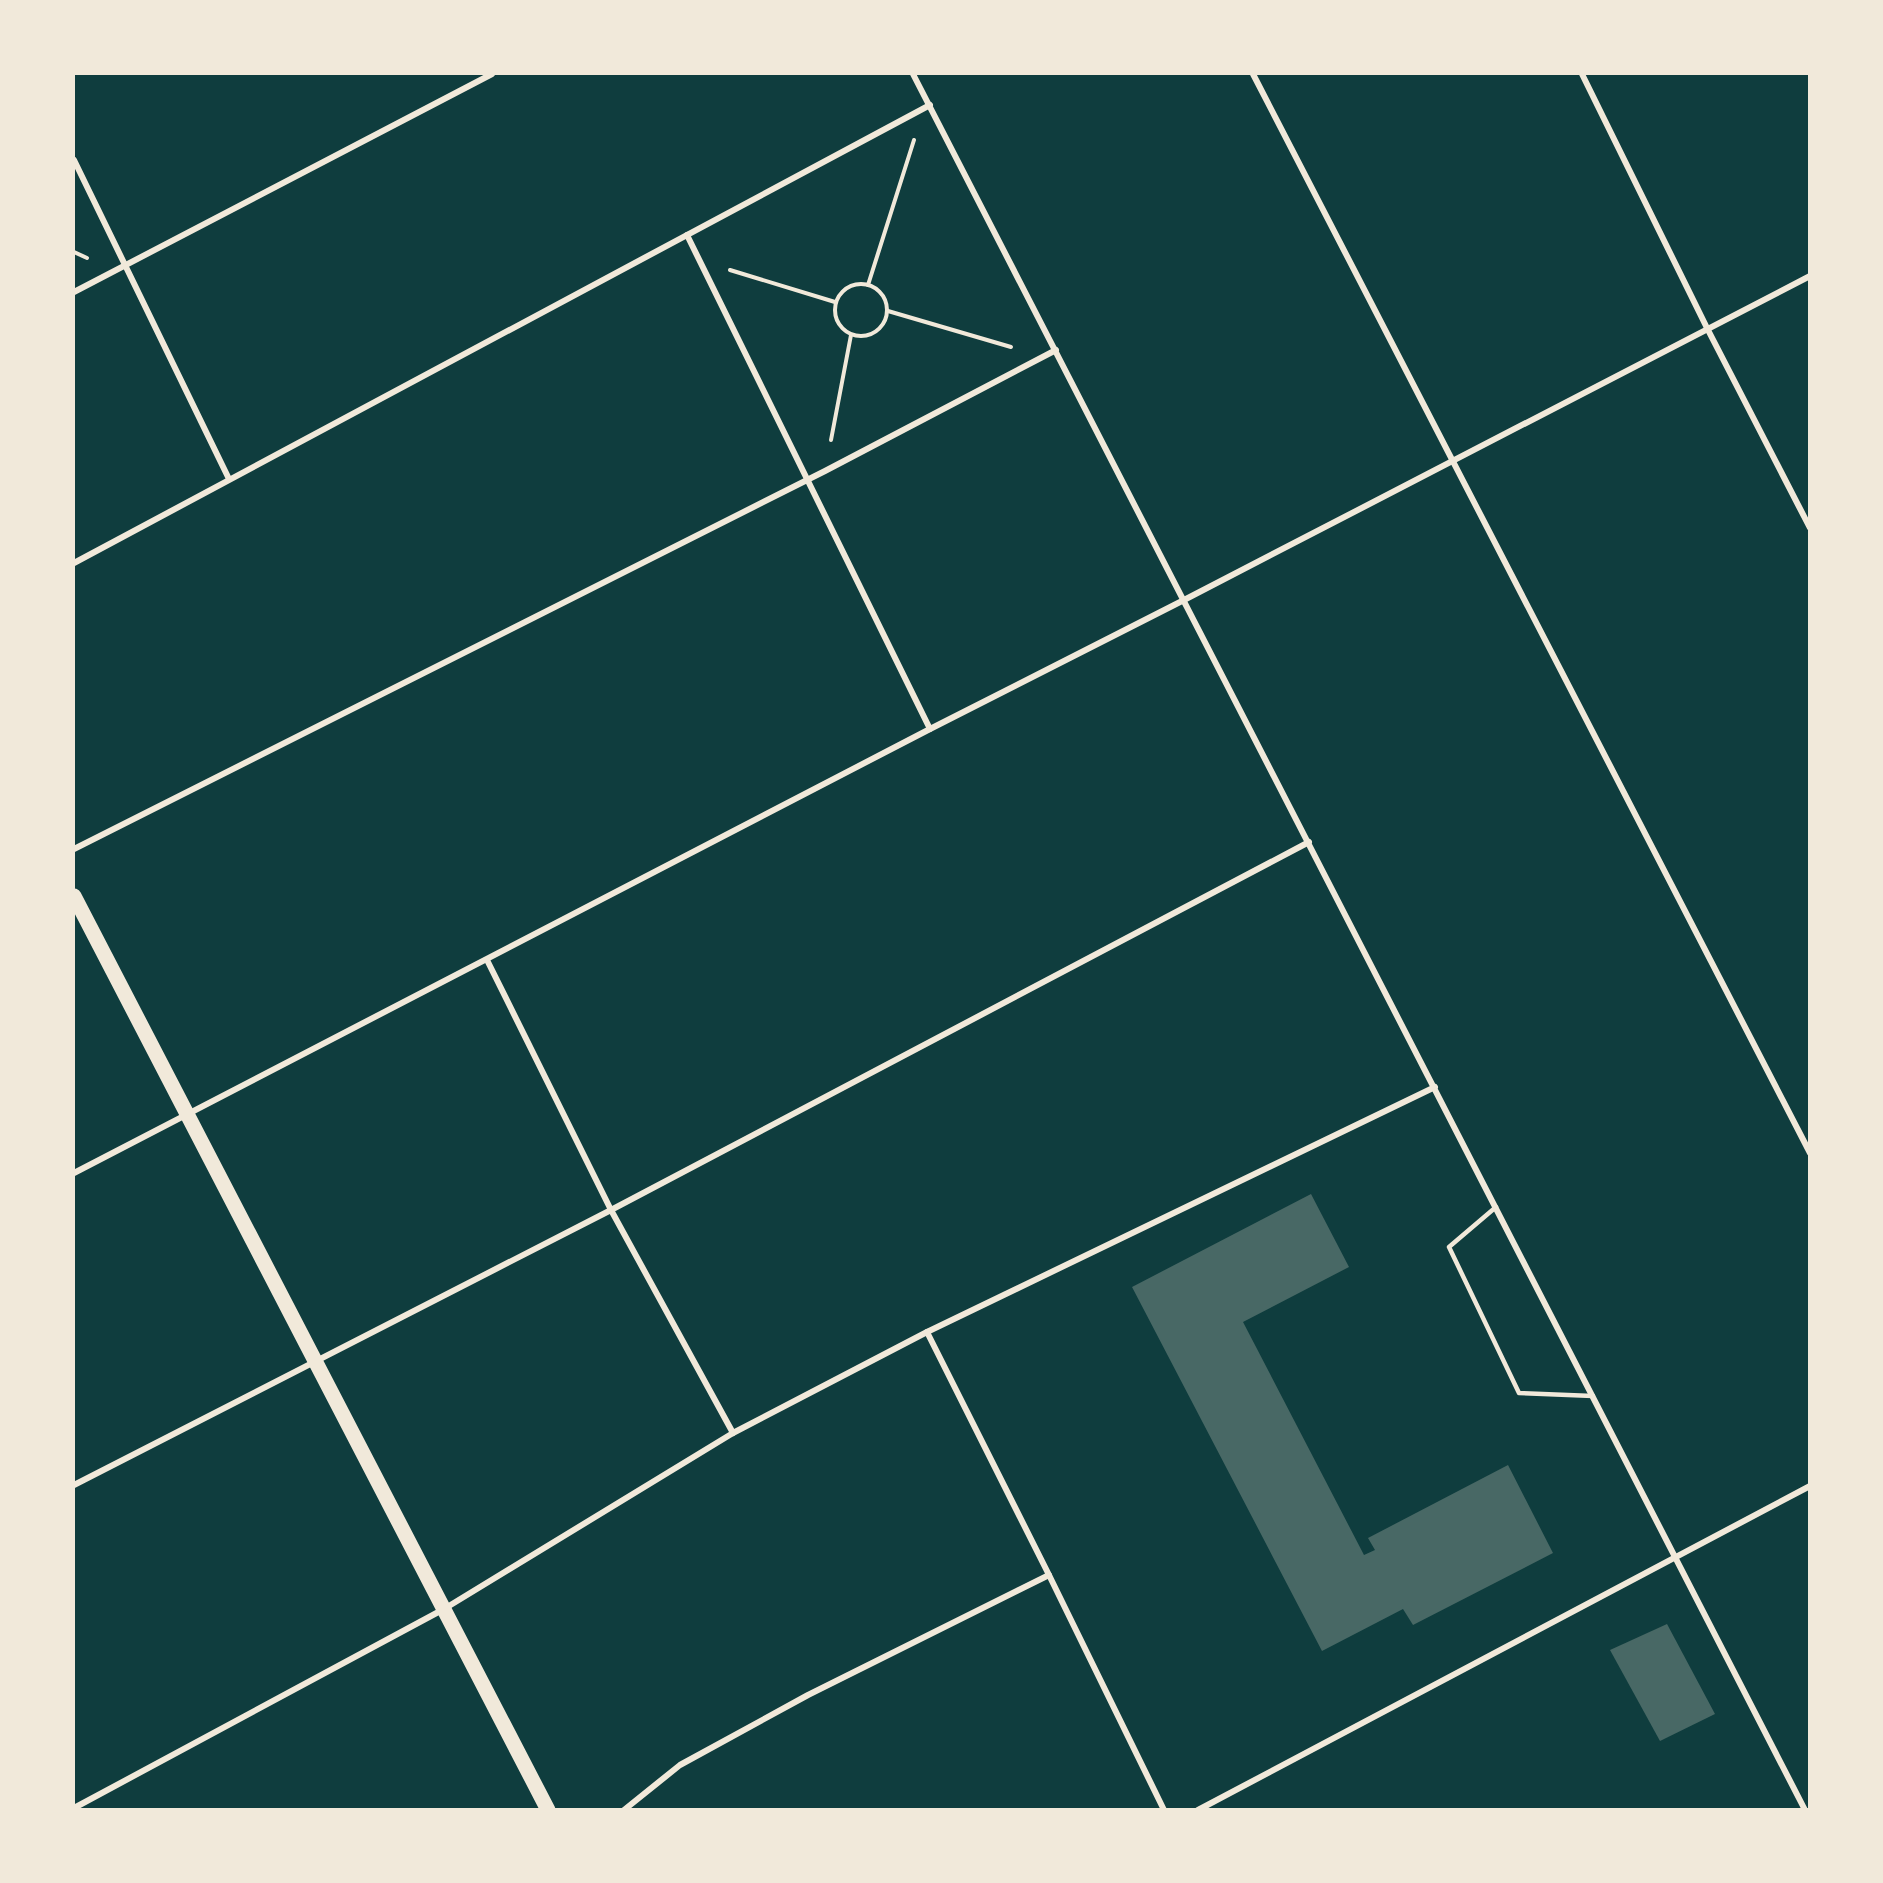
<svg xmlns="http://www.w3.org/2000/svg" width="1883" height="1883" viewBox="0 0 1883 1883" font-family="Rubik,sans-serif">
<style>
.building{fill:#486865}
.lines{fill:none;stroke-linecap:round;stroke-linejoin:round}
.path{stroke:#f1e9da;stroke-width:4}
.service{stroke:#f1e9da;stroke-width:4.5}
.minor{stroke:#f1e9da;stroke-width:6}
.primary{stroke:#f1e9da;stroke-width:15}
</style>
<rect width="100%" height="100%" fill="#0f3d3e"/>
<!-- building -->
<g class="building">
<path d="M1311 1194 1349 1267 1243 1322 1364 1555 1375 1550 1368 1538 1508 1465 1553 1553 1413 1625 1403 1609 1322 1651 1132 1287Z"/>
<path d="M1667 1624 1715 1714 1660 1741 1610 1650Z"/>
</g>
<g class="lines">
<!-- path -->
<g class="path">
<path d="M74 252 87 258"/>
<path d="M730 270 835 302"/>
<circle cx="861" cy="310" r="26"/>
<path d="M868 285 914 140"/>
<path d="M888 311 1011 347"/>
<path d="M831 440 851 335"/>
</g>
<!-- service -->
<path class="service" d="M1496 1207 1449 1247 1519 1393 1593 1396"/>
<!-- minor -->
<g class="minor">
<path d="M913 74 1805 1810"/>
<path d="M1253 74 1810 1153"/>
<path d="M1582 74 1707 328 1810 528"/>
<path d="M74 160 229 479"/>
<path d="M687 235 930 729"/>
<path d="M74 292 492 74"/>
<path d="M74 563 930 105"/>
<path d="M74 849 825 471 1056 350"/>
<path d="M487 960 611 1210 733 1433"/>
<path d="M74 1173 930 729 1184 600 1810 276"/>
<path d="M927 1332 1049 1575 1164 1810"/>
<path d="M74 1485 611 1210 1309 842"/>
<path d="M74 1808 444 1609 733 1433 927 1332 1435 1087"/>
<path d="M624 1810 680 1765 808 1695 1049 1575"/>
<path d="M1198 1810 1810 1486"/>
</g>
<!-- primary -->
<path class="primary" d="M74 896 548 1810"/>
</g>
<!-- border -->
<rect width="1883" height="1883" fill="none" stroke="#f1e9da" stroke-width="150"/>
</svg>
